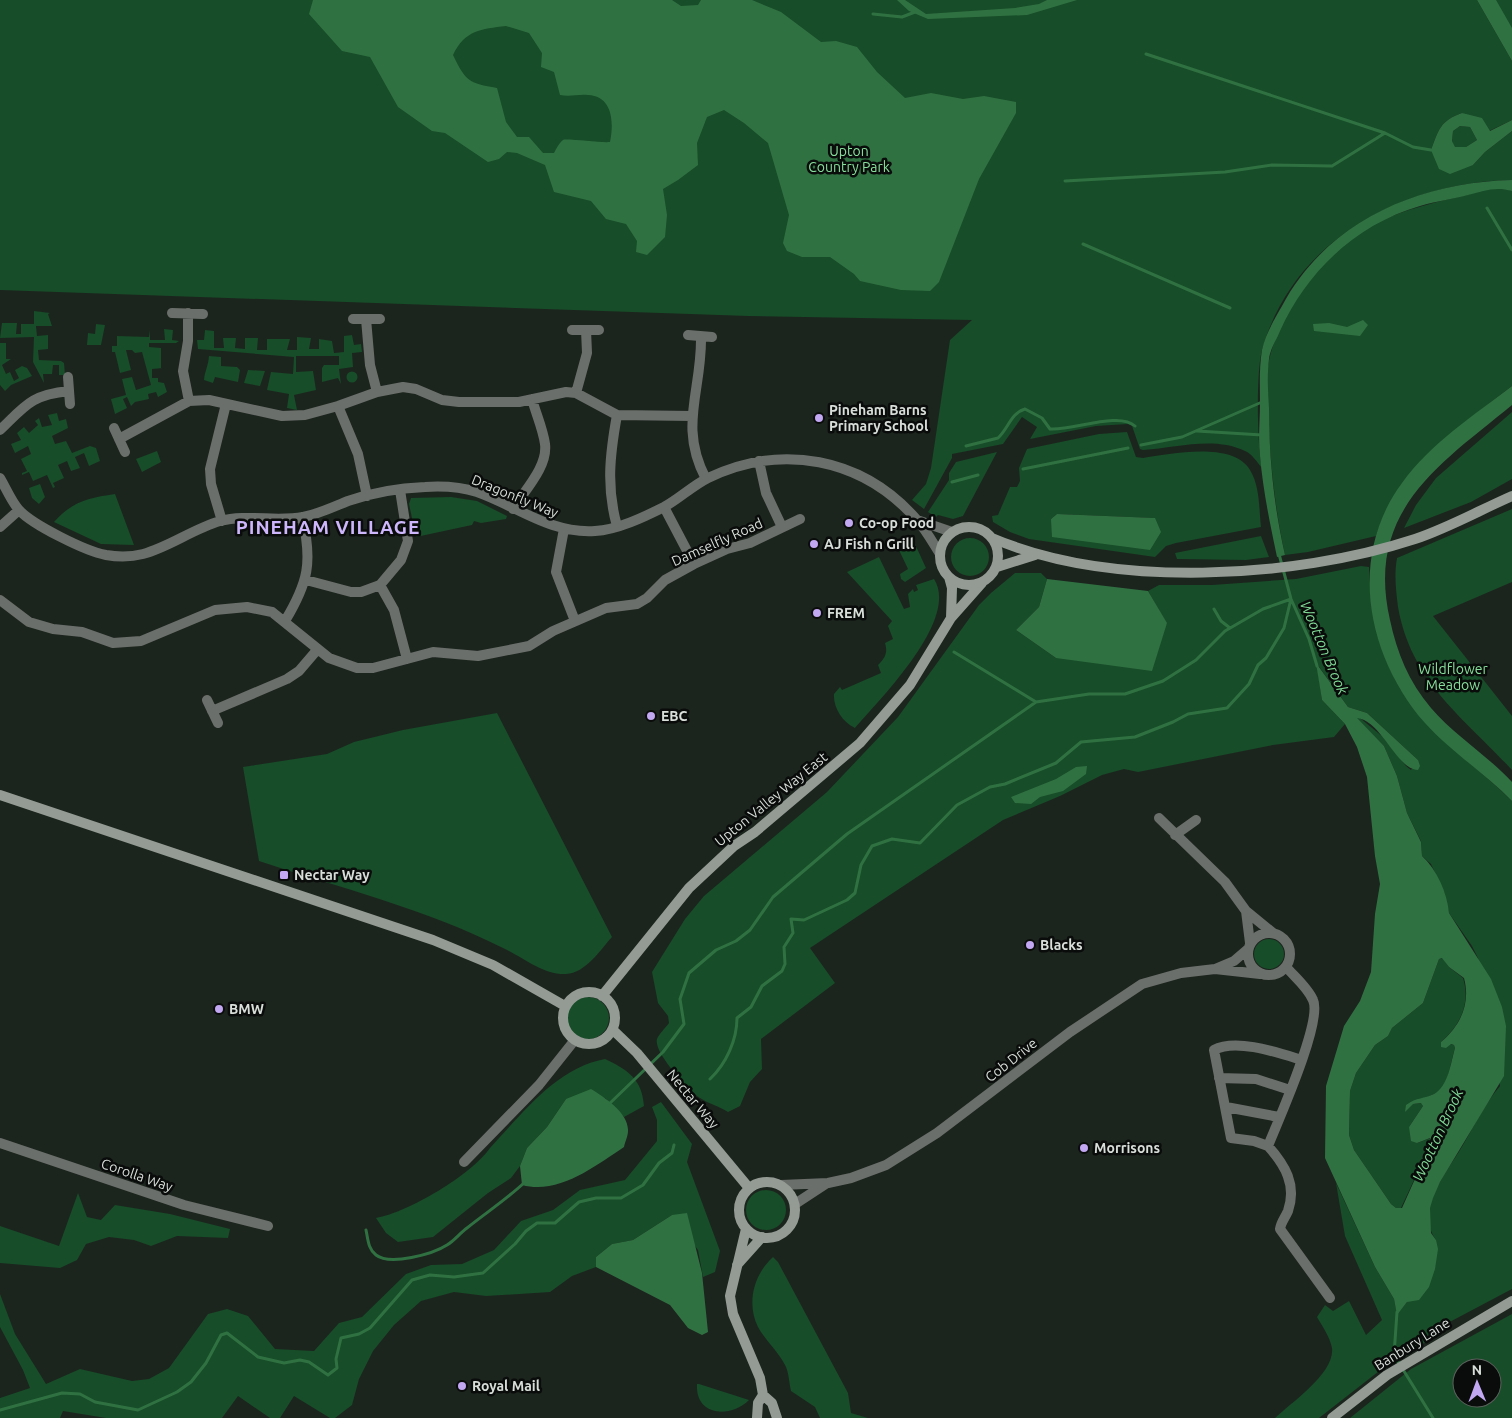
<svg xmlns="http://www.w3.org/2000/svg" width="1512" height="1418" font-family="Ubuntu,sans-serif">
<rect width="100%" height="100%" fill="#1c241e"/>
<path fill="#174d28" fill-rule="evenodd" d="M0 0H1477L1512 61V120L1489 131 1462 113C1440 121 1439 129 1431 150L1473 165 1485 152 1512 131V180C1404 182 1293 239 1262 350 1256 373 1257 444 1262 468 1257 462 1252 454 1245 451 1213 436 1177 448 1143 450L1140 449 1132 426 1128 424 1096 426 1030 439 1037 427 1022 417 1003 444 952 454V458L924 509 912 500 926 484 931 468 950 340 972 320 748 316 0 290Z
M1486 0H1512V49Z
M1460 126 1470 127 1477 140 1466 147H1454L1452 141 1453 131Z
M1503 188 1512 191V386C1458 428 1397 468 1376 536L1308 552 1285 555C1274 504 1269 453 1268 401 1268 387 1266 369 1270 356 1284 305 1329 247 1376 223 1405 209 1436 202 1467 195 1472 194 1476 190 1481 189 1488 188 1495 190 1503 188Z
M34 311 50 313 48 314 52 326H36L37 336 48 335V349L38 350 39 360 61 361 64 363 65 375H59V365H53L52 374H43L44 383 33 362 34 337 0 338 2 323H17L16 334H21V324H34Z
M96 324 105 325 101 345H87L88 333 95 334Z
M164 329 173 330 172 340 179 341 176 343H149V347L161 348V368H163L152 369V378H158V382L164 383 167 392 158 397 156 392 148 394 149 399 135 402 131 406 127 397 123 399 127 408 115 414 111 399 126 395 122 379 132 377 136 390 151 385 142 352 135 353 132 350H126L131 370 120 373 115 352H112V346H117V336L149 337 150 330V340H165Z
M205 330 214 331V348H224L223 338H236L235 348 245 349V338H258L257 350H267V339H290L287 350H297V337L311 338 309 349H319V339L332 341 334 353 344 352V336L352 335 354 345 361 344 362 352 352 353 353 367 339 369 341 384 338 378 322 382V368L324 365H339V356H296V372L313 371 316 390 294 395 297 410 287 408 289 394 267 390 271 372 293 374 294 357 198 349 197 340H204Z
M0 343H6V359H11L2 365 6 374 10 372 14 381 19 378 15 370 22 366 27 368 32 376 11 385 5 391 0 385Z
M209 356 221 357V366L237 367 240 370 238 382 215 377 213 383 204 380C205 370 208 367 209 356Z
M248 370 265 371 260 386 244 383Z
M346.5 377a5.5 5.5 0 1 1 11 0a5.5 5.5 0 1 1-11 0Z
M1512 412V479L1471 502 1404 528 1416 505 1436 478Z
M57 413 59 421 66 419 68 428 52 436 55 444 66 441 72 453 90 446 96 448 100 461 89 466 84 453 75 457 80 468 71 471 67 461 58 465 64 478 53 483 55 487 53 488 47 475 33 481 29 472 22 475V473L27 471 21 459 31 454 28 446 15 453 11 444 21 440 17 433 24 427 29 433 38 425 35 421 39 418 42 427 52 425 48 415Z
M1127 432 1136 457 1143 458C1170 454 1233 441 1250 470 1260 486 1259 509 1261 527L1176 543 1166 546 1155 557 1029 539 1010 532 993 522 992 516 998 515 1010 487H1017L1020 481 1019 468 1027 449 1099 434ZM1057 514 1154 518 1051 519Z
M157 451 161 462 142 472 136 459Z
M997 452 963 516 953 519 938 515 936 517 928 512 949 480V473L956 462Z
M40 484 45 497 39 504 32 498 29 488Z
M115 494 134 545 101 544 54 522C73 501 88 498 115 494Z
M451 497 477 501 507 516 506 519 481 523 474 521 472 525 416 537 409 504 411 498Z
M1512 509V582L1433 616 1512 716V770C1464 718 1411 682 1398 607 1396 590 1394 575 1397 558Z
M1261 536 1269 557 1246 560 1177 559 1175 553Z
M951 557a19 19 0 1 1 38 0a19 19 0 1 1-38 0Z
M910 541 915 544 926 568 905 582 901 579 900 574 908 569 898 548Z
M879 557 904 609 910 607 908 594 913 589 914 592 918 590 916 585 934 579C960 619 880 699 855 728 842 722 833 707 834 694L840 687 842 690 881 673 878 665C885 658 888 653 885 643L893 639 888 626 892 621 847 572Z
M1361 566 1369 567C1371 634 1388 688 1438 735 1462 758 1489 778 1512 801V1289L1444 1325 1431 1339 1383 1368 1319 1418H1275C1292 1402 1335 1373 1332 1348 1330 1337 1322 1326 1317 1317L1325 1305 1333 1311 1349 1301 1366 1335 1382 1320 1345 1236 1336 1183 1375 1267 1394 1299 1397 1314 1407 1302 1436 1240C1414 1209 1448 1171 1463 1145 1475 1124 1485 1104 1500 1086L1478 958 1472 946 1449 913 1444 892 1431 864 1422 856 1421 841 1407 813 1397 776 1384 746 1356 718H1360L1383 737 1406 766 1411 770 1418 760 1367 713 1348 707 1317 664 1322 700 1345 724 1334 737 1273 745 1138 772 1124 769 1102 775 1060 796 1003 820 810 948 835 983 761 1039 762 1069 750 1082 740 1106 728 1112C719 1106 709 1104 700 1098 689 1091 653 1052 657 1039 659 1034 666 1027 669 1023L668 1016 658 1003 652 972 685 919 704 896 827 792 898 717 979 605 991 593 1015 573H1041L1047 579 1039 607 1016 630 1056 658 1167 624 1148 591 1159 585H1212L1296 579Z
M497 713 612 937C600 950 586 973 566 974 543 975 523 957 503 948 426 909 340 888 259 861L243 767 327 754 354 742 403 730Z
M1254 954a15 15 0 1 1 30 0a15 15 0 1 1-30 0Z
M1443 958 1449 967 1463 978C1471 1004 1460 1025 1441 1042L1454 1045 1455 1048C1451 1060 1449 1080 1441 1090 1437 1094 1420 1099 1413 1104L1422 1103 1423 1106 1409 1127 1417 1143 1431 1138 1432 1141 1401 1208H1396L1391 1204 1354 1150 1349 1135 1350 1091 1356 1073 1375 1045 1388 1036 1392 1028 1423 1003 1439 959Z
M567 1018a21 21 0 1 1 42 0a21 21 0 1 1-42 0Z
M605 1059C628 1070 642 1079 644 1106L624 1117 605 1098 566 1099 547 1127 527 1148 520 1166 511 1178 488 1193 433 1237 398 1242 386 1233 376 1218C409 1212 471 1175 490 1148 523 1113 556 1068 605 1059Z
M661 1102 692 1144 687 1162 720 1251 715 1272 703 1277 698 1250 672 1215 633 1240 612 1244 596 1257V1267L572 1276 550 1292 486 1296 454 1292 421 1301 394 1325 373 1351 359 1379 352 1405 335 1418H330L294 1396 280 1418H270L238 1396 222 1418H106L63 1411 60 1418H0V1398L30 1388 23 1370 0 1327V1294L15 1334 46 1384 80 1369 132 1381 149 1379 169 1368 208 1314 227 1309 248 1316 275 1349 314 1351 339 1323 362 1317 406 1274 431 1265 462 1264 494 1250 521 1221 553 1210 580 1190 625 1180 657 1141V1120L652 1107Z
M746 1210a20 20 0 1 1 40 0a20 20 0 1 1-40 0Z
M78 1193 87 1217 101 1220 115 1205 170 1214 230 1229 228 1238 177 1236 151 1246 134 1240 109 1237 86 1244 77 1260 60 1268 0 1263V1226L59 1246Z
M773 1257 778 1262 848 1393 851 1413 868 1418H820L815 1407 791 1391C789 1383 789 1372 785 1365 778 1351 765 1340 758 1327 746 1303 754 1274 773 1257Z
M1512 1314V1418H1350L1411 1369ZM1462 1368H1492V1398H1462Z
M697 1384H699L749 1400C731 1418 695 1417 697 1384Z"/>
<path fill="#307142" fill-rule="evenodd" d="M313 0H672L681 6 698 5 701 0H752L781 12 821 42 836 41 857 47 877 72 905 98 931 93 963 99 984 96 1016 102V113L979 179 939 282 930 291 901 290 860 281 854 274 830 257H802L787 251 783 243 789 215 768 143 744 123 724 110 707 117 697 143 698 165 678 180 663 189 667 215 665 237 647 255 636 252 637 241 626 224 606 219 591 201 554 192 545 165 517 153 507 152 499 159 488 162 445 133 432 131 398 107 370 57 342 51 309 14ZM506 26 529 33 542 53 541 67 554 72 560 95C570 97 578 94 588 95 613 96 614 123 610 142 601 143 565 138 563 140 559 143 556 149 554 153H543L529 137H517L506 122 497 88C469 83 466 82 453 55 465 30 481 29 506 26Z
M897 0H905L926 14 1015 8 1039 4 1047 0H1077L1027 15 928 19 909 11Z
M1477 0H1496L1512 28V61Z
M1462 113 1482 118 1490 131 1512 120V131L1485 152 1473 165 1450 174 1439 169 1431 150C1439 129 1440 121 1462 113ZM1460 126 1470 127 1477 140 1466 147H1455L1452 141 1453 131Z
M1512 180V191C1496 186 1483 191 1468 195 1453 199 1436 201 1420 206 1357 224 1307 271 1280 331 1277 339 1270 349 1269 359 1267 375 1268 392 1269 408 1269 458 1274 507 1285 555L1277 557C1270 524 1263 490 1260 456 1258 438 1260 421 1260 403 1260 386 1259 368 1262 350 1265 335 1274 320 1282 306 1327 221 1419 182 1512 180Z
M1363 320 1368 325 1360 336 1314 331 1313 324 1329 323 1347 327Z
M1512 386V405C1439 465 1365 511 1390 620 1397 653 1409 682 1431 708 1455 736 1487 755 1512 782V801C1485 773 1451 752 1425 723 1367 657 1347 557 1402 483 1430 444 1474 415 1512 386Z
M1057 514 1155 518 1161 532 1150 550 1052 537 1051 519Z
M1047 579 1148 591 1167 623 1152 671 1056 658 1016 630 1039 607Z
M1316 663 1348 707 1367 713 1418 760 1420 766 1418 770C1396 769 1382 721 1357 718L1384 746 1397 776 1407 813 1421 842 1422 856C1437 870 1447 892 1449 913L1491 979 1502 1007 1506 1026 1504 1076 1440 1182 1433 1198 1430 1208 1431 1233 1436 1240 1438 1249 1435 1269 1429 1287 1419 1300 1407 1302 1397 1315 1394 1299 1375 1267 1325 1158 1326 1086 1344 1026 1360 1001 1371 972 1375 914 1380 884 1375 856 1367 777 1357 747 1345 724 1322 700ZM1442 958 1449 967 1464 978C1471 1004 1460 1026 1441 1042V1047L1446 1048 1451 1044 1454 1045 1455 1048C1451 1062 1448 1087 1434 1094 1424 1099 1417 1097 1406 1105L1405 1112 1413 1104 1421 1103 1423 1106 1409 1127 1411 1141 1417 1143 1430 1138 1432 1141 1402 1208H1396L1391 1204 1354 1150 1349 1135 1350 1091 1356 1073 1375 1045 1388 1036 1392 1028 1423 1003 1439 959Z
M1087 766 1086 774 1063 791 1040 797 1031 804 1015 803 1011 797 1056 779 1076 767Z
M591 1089C604 1097 629 1113 628 1131 628 1136 625 1142 624 1147 595 1166 559 1195 522 1185L520 1166 527 1148 547 1127 566 1099Z
M687 1213 702 1273 708 1332 702 1335 688 1328 670 1305 596 1267V1257L612 1244 633 1240 672 1215Z"/>
<g fill="none" stroke-linecap="round" stroke-linejoin="round">
<path stroke="#307142" stroke-width="3" d="M873 14 902 17 915 12
M1146 54 1385 133 1413 147 1431 150
M1065 181 1225 172 1272 165 1332 166 1385 133
M1487 208 1512 250
M1083 244 1230 308
M1197 431 1262 435
M1141 445 1182 437 1262 402
M966 446 998 438C1008 429 1011 413 1025 409L1042 418 1050 429C1072 431 1119 411 1135 426
M1023 469 1128 448
M952 482 978 475
M1279 554 1291 599 1309 639 1317 666
M1214 609 1221 621 1230 628
M954 652 1036 702 1089 694H1125L1163 681 1196 660 1225 631 1263 609 1291 599
M710 1079C726 1064 737 1040 737 1018L751 1007 762 986 782 971 785 964 784 947 793 933 791 919 804 920 847 900 855 893 861 865 872 846 892 839 920 843 957 805 990 787 1005 784 1056 763 1081 742 1135 737 1173 722 1188 714 1227 708 1249 684 1258 665 1266 658 1284 628 1291 599
M608 1105 663 1052 684 1024 680 999 689 973 716 950 736 941 750 930 773 897 847 834 1036 702
M366 1230C368 1239 368 1249 376 1255 390 1266 433 1254 447 1245 454 1241 460 1233 467 1228 487 1212 507 1199 525 1182
M1397 1312 1394 1355 1433 1418
M0 1410 62 1393 80 1394 95 1402 138 1410 177 1392 191 1382 206 1363 221 1335 227 1333 258 1357 284 1363 300 1360 309 1362 328 1375 337 1368 336 1359 341 1338 359 1334 370 1328 412 1280 430 1275 454 1277 483 1273 515 1244 526 1231 537 1223H555L579 1202 596 1198H621L643 1185 659 1163 672 1153 674 1145"/>
<path stroke="#6b6f6b" stroke-width="10" d="M172 313 203 314
M188 313V341L183 371 189 401
M353 319H380
M366 319 370 365 377 392
M572 330H599
M688 335 712 337
M701 337C702 391 678 426 706 479
M68 377 70 404
M576 393 587 353 586 330
M338 406 358 454 367 496
M617 415C610 454 606 487 617 526
M114 428 125 452
M0 430C26 405 31 395 69 391
M119 439 189 401 209 400 282 416 305 415 338 406 377 392 403 387 416 389 442 400 459 402H519L566 392 576 393 617 415 692 416
M759 461 766 493 782 527
M0 478C6 488 11 501 19 510 33 525 85 551 106 555 118 557 131 557 143 554 169 547 193 529 220 521 247 514 276 522 303 517 319 514 333 507 348 501 371 493 400 488 425 487 441 486 461 487 477 492 517 506 550 534 595 531 617 530 644 517 664 507 679 499 692 486 708 478 781 443 862 457 917 520 926 530 933 543 940 554
M664 507 694 564
M513 509C524 491 548 467 545 444 543 429 536 414 532 399
M917 520 952 532
M222 521 211 484 210 469 226 404
M0 527 19 510
M564 529 556 572 575 621
M306 580 351 592H361L380 585 401 560 408 541 400 490
M380 585 394 610 407 659
M0 600 29 622 53 629 82 632 113 643 141 641 215 610 247 607 272 612 329 658 357 668H373L433 652 478 656 529 646 553 631 606 608 637 604 647 598 665 580 694 564 727 549 750 543 800 519
M285 621C308 583 313 562 302 517
M207 700 218 723
M212 711 287 679 299 671 317 650
M1159 818 1225 882 1246 911 1273 933
M1175 835 1196 820
M1246 911 1250 943
M1248 954a21 21 0 1 1 42 0a21 21 0 1 1-42 0Z
M1286 967C1295 977 1308 988 1313 1000 1323 1021 1278 1121 1268 1146 1285 1165 1297 1185 1288 1211 1285 1218 1281 1222 1280 1229L1330 1298
M1215 969 1234 961 1248 949
M1219 1078 1256 1079 1290 1090
M1226 1107 1279 1117
M0 1143 184 1205 268 1226
M1268 1146 1254 1141 1231 1138 1214 1050C1236 1038 1279 1053 1302 1060
M464 1162 539 1085 574 1041
M781 1185 828 1183 851 1178 886 1165 937 1133 1070 1032 1142 984 1181 973 1215 969 1260 974
M795 1204 827 1183"/>
<path stroke="#949b95" stroke-width="10" d="M940 556a29 29 0 1 1 58 0a29 29 0 1 1-58 0Z
M992 538C1112 589 1293 579 1415 539 1448 528 1480 510 1512 496
M997 567 1035 555
M949 577 952 588 951 618
M0 795 433 940 493 965 565 1006
M563 1018a26 26 0 1 1 52 0a26 26 0 1 1-52 0Z
M602 996 689 888 734 846 755 832 860 743 910 685 951 618 982 583
M613 1030 637 1053 749 1188
M739 1210a28 28 0 1 1 56 0a28 28 0 1 1-56 0Z
M746 1229 730 1296 733 1314 760 1378 763 1395 772 1403 777 1418
M737 1265 762 1237
M757 1418 758 1403 763 1395
M1332 1418 1387 1375 1512 1301"/>
</g>
<g fill="#c2a7f2" stroke="#090c0a" stroke-width="2">
<circle cx="819" cy="418" r="5"/>
<circle cx="849" cy="523" r="5"/>
<circle cx="814" cy="544" r="5"/>
<circle cx="817" cy="613" r="5"/>
<circle cx="651" cy="716" r="5"/>
<rect x="279" y="870" width="10" height="10" rx="2.5"/>
<circle cx="1030" cy="945" r="5"/>
<circle cx="219" cy="1009" r="5"/>
<circle cx="1084" cy="1148" r="5"/>
<circle cx="462" cy="1386" r="5"/>
</g>
<g text-anchor="middle" stroke-width="5" stroke-linejoin="round" paint-order="stroke">
<g font-size="14" fill="#87e19c" stroke="#090c0a">
<text x="849" y="156">Upton<tspan x="849" dy="16">Country Park</tspan></text>
<text x="1453" y="674">Wildflower<tspan x="1453" dy="16">Meadow</tspan></text>
</g>
<g font-size="14" font-weight="bold" fill="#d9deda" stroke="#090c0a" text-anchor="start">
<text x="829" y="415">Pineham Barns<tspan x="829" dy="16">Primary School</tspan></text>
<text x="859" y="528">Co-op Food</text>
<text x="824" y="549">AJ Fish n Grill</text>
<text x="827" y="618">FREM</text>
<text x="661" y="721">EBC</text>
<text x="294" y="880">Nectar Way</text>
<text x="1040" y="950">Blacks</text>
<text x="229" y="1014">BMW</text>
<text x="1094" y="1153">Morrisons</text>
<text x="472" y="1391">Royal Mail</text>
</g>
<g font-size="14" fill="#d9deda" stroke="#090c0a">
<text transform="translate(515 496) rotate(22)" y="5">Dragonfly Way</text>
<text transform="translate(717 542) rotate(-24)" y="5">Damselfly Road</text>
<text transform="translate(771 799) rotate(-39)" y="5">Upton Valley Way East</text>
<text transform="translate(1011 1060) rotate(-38)" y="5">Cob Drive</text>
<text transform="translate(693 1099) rotate(50)" y="5">Nectar Way</text>
<text transform="translate(137 1175) rotate(19)" y="5">Corolla Way</text>
<text transform="translate(1412 1344) rotate(-32)" y="5">Banbury Lane</text>
</g>
<g font-size="15" font-style="italic" fill="#7ed894" stroke="#090c0a">
<text transform="translate(1324 648) rotate(67)" y="5">Wootton Brook</text>
<text transform="translate(1438 1135) rotate(-65)" y="5">Wootton Brook</text>
</g>
<g font-size="19" font-weight="bold" letter-spacing="1" fill="#ceb6fc" stroke="#090c0a">
<text x="328" y="534">PINEHAM VILLAGE</text>
</g>
</g>
<g transform="translate(1477 1383) rotate(359)"><circle r="24" fill="#090c0a" stroke="#5c605d"/>
<path d="M0-4L9 19L0 12L-9 19Z" fill="#c2a7f2"/>
<text y="-8" font-size="14" font-weight="bold" text-anchor="middle" fill="#d9deda">N</text>
</g>
</svg>
